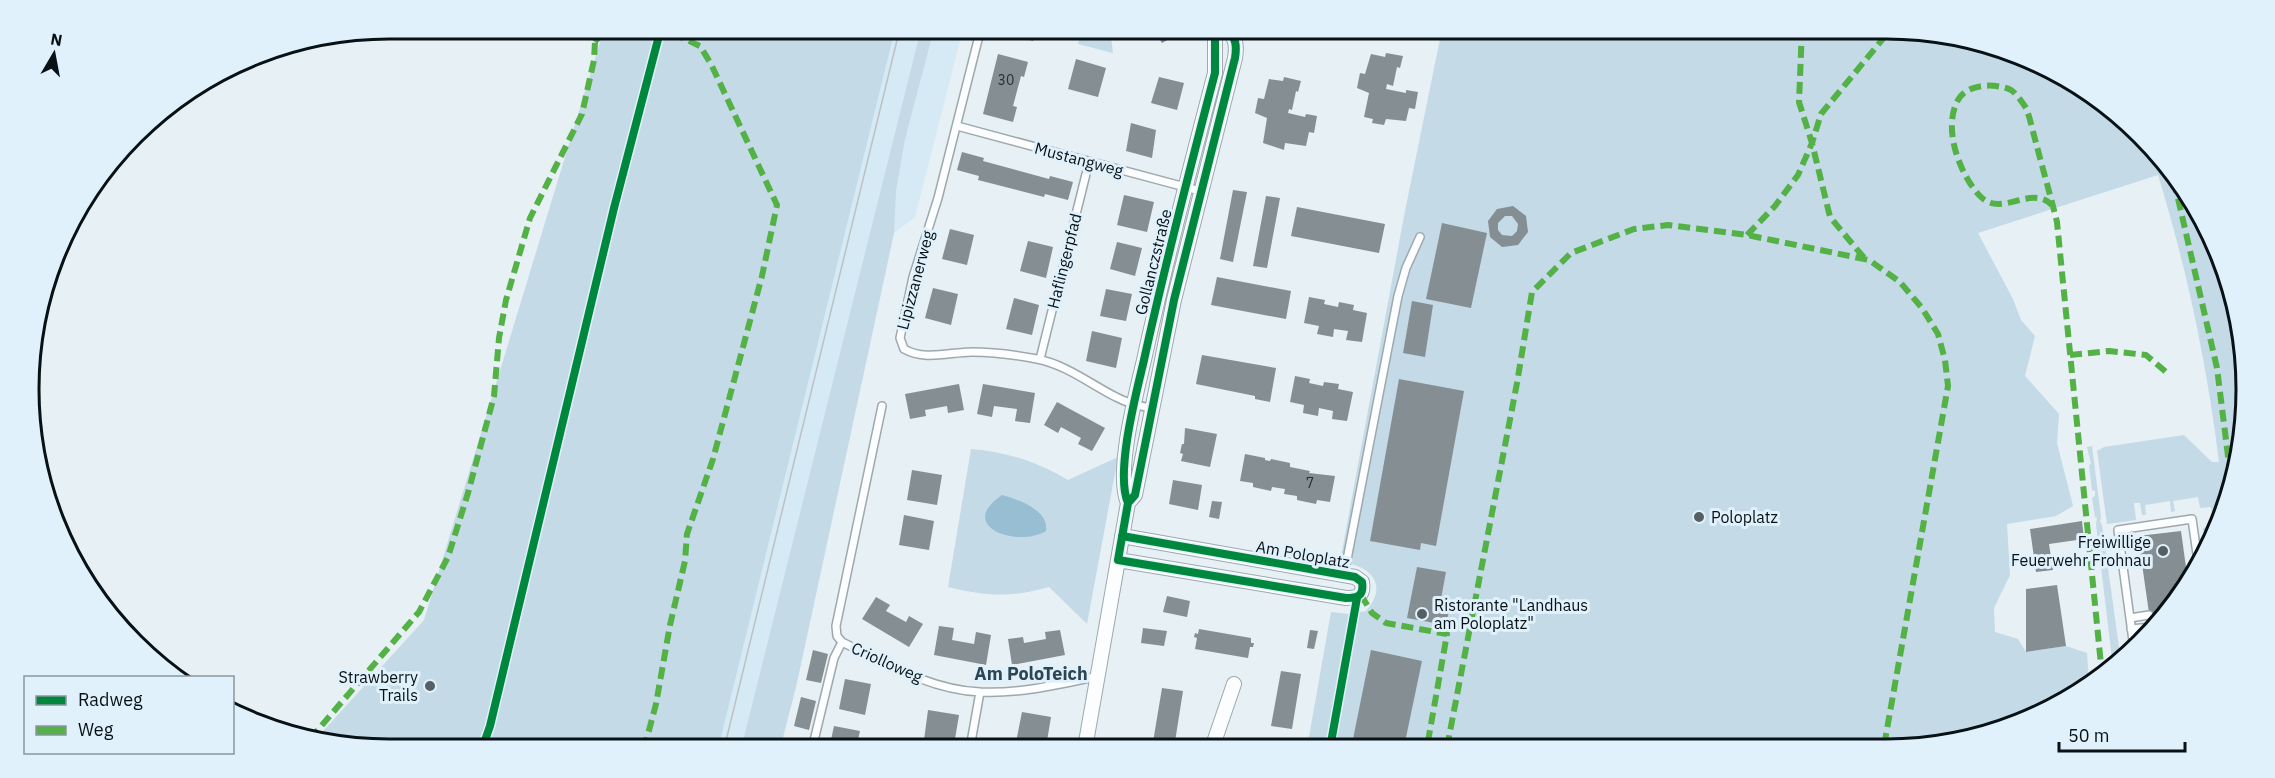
<svg xmlns="http://www.w3.org/2000/svg" width="2275" height="778" font-family="'IBM Plex Sans',sans-serif">
<rect width="100%" height="100%" fill="#e6f0f5"/>
<path fill="#d5eaf4" d="M855 29H963L915 217 894 233 796 687 780 749H667Z"/>
<path fill="#c4dae6" d="M1886 28 1979 41 2105 103 2198 208 2243 342 2234 482 2214 530 2203 531V528L2214 526 2211 507 2200 508 2198 497 2173 501 2175 511 2171 512 2170 501 2145 505 2146 515H2142L2140 503H2134L2136 520 2107 524 2097 451 2104 447 2184 435 2212 462H2219C2207 365 2187 269 2158 175L1978 233 2013 299 2021 320 2035 336 2025 376 2059 414 2057 443 2073 506 2056 516 2007 524 2010 575 1994 608 1995 632 2018 639 2026 652 2066 646 2087 653 2089 683 2045 712 1933 746 1307 748 1331 612 1349 614 1366 611C1389 585 1371 565 1340 562L1404 216 1442 29Z
M604 29H895L718 749H389L315 740 424 620Z
M921 29H934L905 139 896 191 894 233 796 687 780 749H741Z
M1082 29H1110L1113 53 1078 44Z
M2092 446 2101 517 2100 521 2102 525 2119 647 2125 659 2113 667 2096 525 2097 518 2095 517 2092 498 2095 496V491L2092 490 2089 465 2091 464 2087 447Z
M971 449C1008 452 1037 462 1068 480L1118 457 1087 624 1049 587C1011 598 986 596 948 587Z"/>
<path fill="#97bed3" d="M1002 495C1019 500 1049 510 1046 531 1018 548 955 527 1002 495Z"/>
<path fill="#858e93" fill-rule="evenodd" d="M1005 28H1036L1033 41 1004 33Z
M1153 28H1184L1185 30 1162 43Z
M1386 53 1403 56 1400 68 1397 67 1393 86 1387 84 1386 89 1406 93V90L1418 92 1415 109 1409 108 1406 121 1386 119 1384 125 1372 123 1373 119 1364 117 1369 93 1357 88 1360 73 1365 74 1371 54 1385 57Z
M998 54 1028 62 1024 77 1021 76 1013 106 1017 107 1013 122 983 114Z
M1076 59 1106 68 1098 97 1068 89Z
M1159 77 1184 83 1177 110 1151 103Z
M1284 77 1301 81 1298 92 1296 91 1292 110 1289 109 1288 113 1305 117 1306 114 1317 116 1314 133 1309 132 1306 146 1285 143 1284 150 1263 143 1267 118 1255 113 1258 98 1264 99 1269 79 1283 81Z
M1131 123 1156 130 1152 158 1126 151Z
M962 152 984 158 983 161 1049 179 1050 176 1073 182 1068 200 1045 194 1044 197 978 180 979 176 957 170Z
M1233 190 1247 192 1233 262 1220 259Z
M1124 195 1154 202 1147 232 1117 225Z
M1266 196 1280 198 1267 268 1253 266Z
M1513 206 1526 216 1528 232 1518 245 1502 247 1490 237 1488 221 1497 209ZM1505 216H1512L1518 224 1517 231 1512 236 1502 235 1498 230V223Z
M1297 207 1385 224 1379 253 1291 236Z
M1442 223 1487 233 1471 308 1426 299Z
M950 229 974 235 967 265 942 259Z
M1028 241 1053 247 1046 278 1020 271Z
M1117 242 1142 248 1135 276 1110 269Z
M1217 277 1291 291 1286 319 1211 305Z
M933 288 958 294 951 325 925 318Z
M1106 289 1132 294 1126 321 1100 316Z
M1309 297 1325 300 1324 304 1338 307 1339 302 1354 305 1353 310 1367 313 1362 342 1346 340 1348 331 1334 329 1333 337 1317 334 1319 326 1304 323Z
M1014 298 1039 305 1032 335 1006 329Z
M1412 301 1433 305 1425 357 1403 353Z
M1092 331 1122 338 1116 368 1086 361Z
M1202 355 1276 368 1270 402 1255 399V396L1196 384Z
M1295 376 1310 379 1309 383 1323 386 1324 382 1339 384 1338 389 1353 392 1347 421 1332 419 1333 411 1319 408 1318 416 1303 413 1304 405 1290 402Z
M1399 379 1464 391 1436 546 1421 543 1420 550 1370 541Z
M959 384 964 410 948 413 947 406 925 410 926 416 910 419 905 394Z
M983 384 1035 393 1030 423 1015 421 1017 409 994 406 992 417 977 414Z
M1057 402 1105 428 1092 451 1078 444 1081 438 1061 427 1058 433 1044 425Z
M1185 428 1217 434 1210 467 1181 461 1183 454 1180 453 1182 444H1184Z
M1245 454 1265 458V460L1270 461 1271 459 1290 463V467L1310 471 1309 473 1335 476 1330 502 1317 500 1316 504 1297 500V496L1284 494 1285 489 1272 487 1271 491 1253 487V483L1240 481Z
M912 470 942 475 937 505 907 500Z
M1173 480 1202 485 1198 510 1169 504Z
M1212 501 1222 502 1219 519 1209 517Z
M904 515 934 521 929 550 899 545Z
M2082 521 2084 539 2049 544 2053 570 2036 572 2030 529Z
M2181 531 2188 582 2151 627 2138 536Z
M1417 567 1446 572 1440 604 1450 606 1446 625 1407 618Z
M2057 585 2066 646 2026 652V589Z
M1167 596 1190 601 1187 617 1163 612Z
M876 597 890 605 886 611 906 622 909 616 923 624 909 647 862 619Z
M939 626 954 628 952 640 974 644 976 632 991 635 986 665 934 655Z
M1143 628 1167 631 1164 646 1141 643Z
M1199 629 1251 638V643H1254L1253 647H1250L1248 658 1195 649 1197 638 1194 637 1195 633 1198 634Z
M1060 630 1065 655 1012 665 1008 639 1023 637 1024 643 1046 639 1045 632Z
M1310 630 1318 631 1314 649 1307 648Z
M813 650 828 654 821 683 806 680Z
M1371 650 1422 661 1404 747 1368 748 1352 744Z
M1281 671 1301 674 1292 729 1271 726Z
M845 679 871 684 865 715 839 709Z
M1162 688 1183 691 1174 748H1152Z
M801 697 816 701 809 730 794 726Z
M928 710 959 715 954 745 924 740Z
M1022 712 1051 717 1046 747 1016 742Z
M834 726 860 731 856 749H829Z"/>
<g fill="none" stroke-linecap="round" stroke-linejoin="round">
<defs>
<path id="lane" d="M981 28 938 198 913 277 900 338 904 349C925 361 950 352 972 352 994 352 1016 355 1037 359 1067 365 1090 384 1116 397 1127 403 1139 406 1151 408
M957 126 1200 191
M1040 359 1089 162
M882 406 836 626 837 636 842 642C885 663 931 690 980 692 1020 694 1061 684 1099 676
M1344 575 1398 296 1406 268 1420 237
M2130 618 2149 615
M2131 629 2151 627
M2134 648 2118 530 2192 519 2199 568
M970 748 980 692
M812 749 834 658 842 642"/>
<path id="street" d="M1128 503C1115 473 1136 394 1144 360 1165 264 1190 168 1215 73V37L1217 28
M1118 560 1346 598C1359 598 1364 595 1362 582L1355 577 1122 536
M1085 748 1128 503 1135 495 1174 300 1235 58C1237 46 1236 38 1227 28
M1212 748 1234 684"/>
</defs>
<use href="#lane" stroke="#9ea8ad" stroke-width="10"/>
<use href="#street" stroke="#9ea8ad" stroke-width="16"/>
<use href="#lane" stroke="#fbfdfe" stroke-width="7"/>
<use href="#street" stroke="#fbfdfe" stroke-width="14"/>
<path stroke="#bec1c3" stroke-width="1.5" d="M724 749 900 28"/>
<path stroke="#54b145" stroke-width="6" stroke-dasharray="12 6" stroke-linecap="butt" d="M1802 28 1799 102 1812 143 1830 217 1865 259
M595 42 603 32 610 28
M2174 181 2217 368 2232 488
M2053 206C2032 183 2002 218 1981 197 1960 176 1942 128 1958 100 1967 83 1996 83 2011 90 2016 93 2023 103 2026 108 2030 117 2032 129 2035 139 2042 166 2050 194 2057 222L2102 675
M1747 235 1775 206 1798 175 1812 143 1821 114 1891 29
M2070 355 2109 351 2146 355 2166 372
M1361 595 1372 613 1386 623 1447 634 1427 747
M310 739 419 612 448 557 468 493 494 396 499 338 506 300 530 218 582 114 594 60 595 42 593 28
M1447 747 1517 383 1532 292 1571 253 1634 229 1668 225 1747 235 1869 260 1900 282 1922 308 1938 334 1945 360 1948 386 1884 746
M644 749 656 704 670 625 685 561 687 534 713 459 762 276 777 205 711 64 700 46 661 28 659 33"/>
<defs>
<path id="cycleway" d="M1128 503C1115 473 1136 394 1144 360 1165 264 1190 168 1215 73V37L1217 28
M1122 536 1355 577 1362 582C1364 595 1359 598 1346 598L1118 560 1128 503 1135 495 1174 300 1235 58C1237 46 1236 38 1227 28
M1330 748 1357 598
M482 749 490 726 614 208 661 28"/>
</defs>
<use href="#cycleway" stroke="#e0f1fb" stroke-width="11"/>
<use href="#cycleway" stroke="#00873e" stroke-width="8"/>
</g>
<g fill="#555f64" stroke="#e0f1fb" stroke-width="2">
<circle cx="1699" cy="517" r="6"/>
<circle cx="2163" cy="551" r="6"/>
<circle cx="1422" cy="614" r="6"/>
<circle cx="430" cy="686" r="6"/>
</g>
<g text-anchor="middle" stroke-width="6" stroke-linejoin="round" paint-order="stroke">
<g font-size="14" fill="#263035">
<text x="1006" y="85">30</text>
<text x="1310" y="488">7</text>
</g>
<g font-size="16" fill="#071116" stroke="#e0f1fb">
<text transform="translate(1079 159) rotate(15)" y="6">Mustangweg</text>
<text transform="translate(1064 261) rotate(-76)" y="6">Haflingerpfad</text>
<text transform="translate(1153 262) rotate(-76)" y="6">Gollanczstraße</text>
<text transform="translate(915 280) rotate(-75)" y="6">Lipizzanerweg</text>
<text transform="translate(1303 554) rotate(10)" y="6">Am Poloplatz</text>
<text transform="translate(887 662) rotate(24)" y="6">Criolloweg</text>
</g>
<g font-size="16" fill="#071116" stroke="#e0f1fb" text-anchor="start">
<text x="1711" y="523">Poloplatz</text>
<text x="2151" y="548" text-anchor="end">Freiwillige<tspan x="2151" dy="18">Feuerwehr Frohnau</tspan></text>
<text x="1434" y="611">Ristorante "Landhaus<tspan x="1434" dy="18">am Poloplatz"</tspan></text>
<text x="418" y="683" text-anchor="end">Strawberry<tspan x="418" dy="18">Trails</tspan></text>
</g>
<g font-size="18" font-weight="bold" fill="#2c4552" stroke="#e0f1fb">
<text x="1031" y="680">Am PoloTeich</text>
</g>
</g>
<path d="M0 0H2275V778H0ZM389 39H1886A350 350 0 0 1 2236 389V389A350 350 0 0 1 1886 739H389A350 350 0 0 1 39 389V389A350 350 0 0 1 389 39Z" fill="#e0f1fb" fill-rule="evenodd"/>
<path fill="none" stroke="#071116" stroke-width="3" d="M389 39H1886A350 350 0 0 1 2236 389V389A350 350 0 0 1 1886 739H389A350 350 0 0 1 39 389V389A350 350 0 0 1 389 39Z"/>
<rect x="24" y="676" width="210" height="78" fill="#e0f1fb" stroke="#89979f" stroke-width="1.5"/>
<rect x="36" y="696" width="30" height="9" fill="#00873e" stroke="#89979f" stroke-width="1.5"/>
<text x="78" y="706" font-size="18" fill="#071116">Radweg</text>
<rect x="36" y="726" width="30" height="9" fill="#54b145" stroke="#89979f" stroke-width="1.5"/>
<text x="78" y="736" font-size="18" fill="#071116">Weg</text>
<g transform="translate(54 54) rotate(10)" stroke="#e0f1fb" stroke-width="4.5" paint-order="stroke">
<path d="M0-4.5L10 22L0 15L-10 22Z" fill="#071116"/>
<text y="-9" font-size="16" font-weight="bold" text-anchor="middle" fill="#071116">N</text>
</g>
<path d="M2059 742v9h126v-9" fill="none" stroke="#071116" stroke-width="3"/>
<text x="2068" y="742" font-size="18" fill="#071116" stroke="#e0f1fb" stroke-width="4.5" paint-order="stroke">50 m</text>
</svg>
